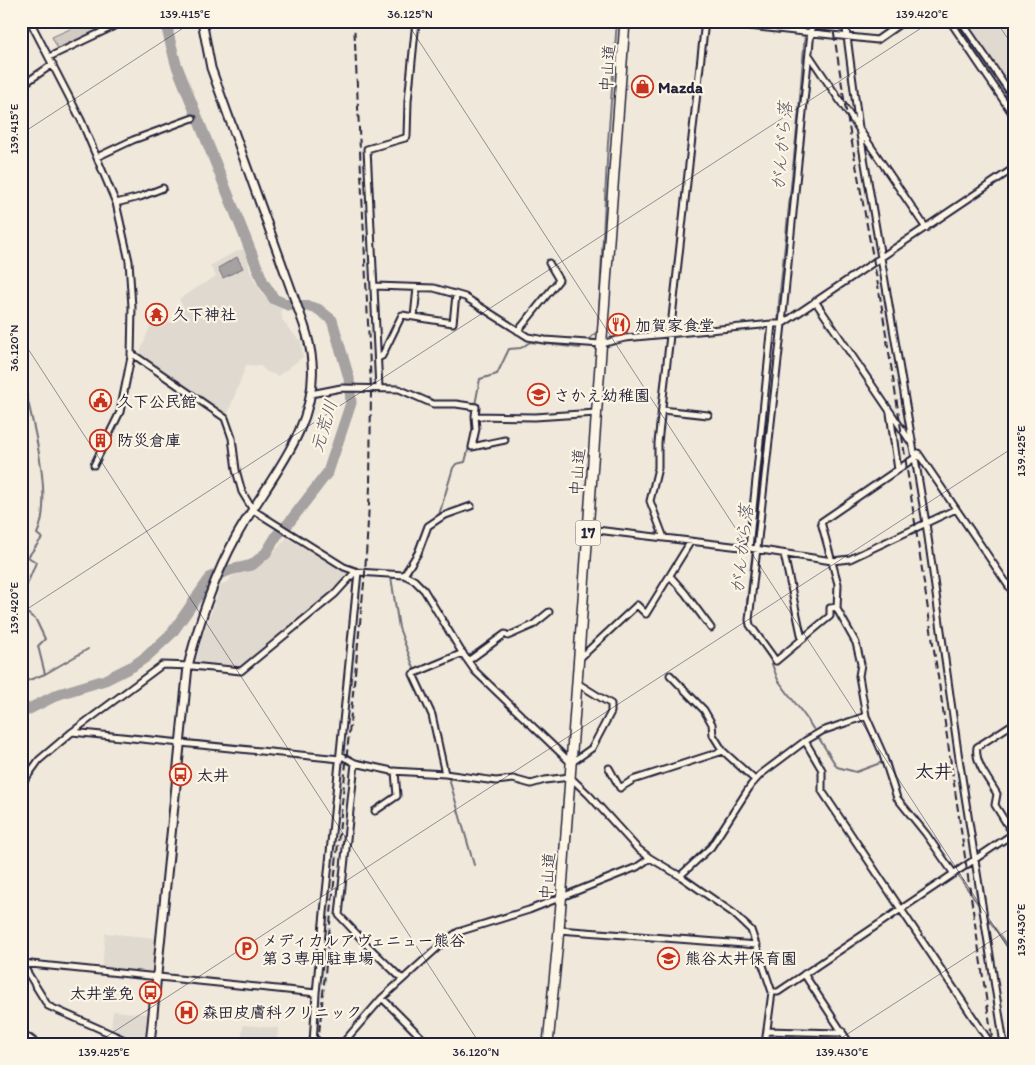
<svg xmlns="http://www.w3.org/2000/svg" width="1035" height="1065" font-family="Itim,'Klee One',sans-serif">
<rect width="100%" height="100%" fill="#efe8db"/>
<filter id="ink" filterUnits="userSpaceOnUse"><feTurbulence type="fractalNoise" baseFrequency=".02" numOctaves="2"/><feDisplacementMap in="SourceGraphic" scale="10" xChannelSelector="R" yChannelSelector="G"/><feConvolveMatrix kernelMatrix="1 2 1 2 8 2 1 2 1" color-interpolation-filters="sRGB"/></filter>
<g filter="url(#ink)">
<path fill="#e0d9cf" d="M963 21H1014V96Z
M245 248 250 272 262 293 281 305 282 319 288 328 301 342 303 357 278 376 267 372 261 366 246 365 227 416 139 355 151 324 162 327 178 317 176 310 183 307 179 299 216 276 210 266 229 255Z
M287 538 350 575 334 592 241 669 195 664 201 640 221 585 229 581 232 576 247 571 265 561Z
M105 933 155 938 151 974 102 969Z
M113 1011 147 1014 144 1044H138L111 1031Z
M243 1025 278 1028 277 1044H241Z"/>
<path fill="#d1cbc3" stroke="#7a767f" d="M93 21H112L114 24 59 51 52 37 79 25 94 24Z"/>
<path fill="#a6a2a2" stroke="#716f79" d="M237 257 243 268 223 278 218 268Z"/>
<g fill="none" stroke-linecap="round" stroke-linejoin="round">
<path stroke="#716f79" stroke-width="2" d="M956 21 1014 105
M587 341 598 331 608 142 617 21
M21 372C30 412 55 497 37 534L42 538 28 557 36 562C31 577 21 593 22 609L36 620 45 639 38 646 45 674 21 683
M475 405 480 379 497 374 509 349 521 348 530 342 580 348 583 344
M748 625 746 623 747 601 778 334 779 302 799 110 806 21
M753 633 770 659 778 680 807 719 837 767 856 772 883 762 889 761 899 797 904 803
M415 671 399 628 391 577 400 578 412 558 425 525 439 515 453 468 456 464 465 462 471 439
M45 674 88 649
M430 705 435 714 439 737
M448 775 474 865
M935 843 981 908
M985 914 1014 956
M21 1033 32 1035 43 1044"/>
<path stroke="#a6a2a2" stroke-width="11" d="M21 713 59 694 105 680 133 666 146 657 172 633 211 577 230 570 252 565 266 553 277 535 288 524 328 472 351 403 349 378 332 320 318 309 307 306 288 305 274 299 263 282 176 64 168 33V21"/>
<defs>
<path id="street" d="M30 21 81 120 116 203 129 261 132 307 131 357 120 412 94 465
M704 21 877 40 904 21
M812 21 782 324 749 620 750 625 776 661 830 616V608L837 607
M845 21 859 128 926 523 958 752 1004 1044
M950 21 1014 116
M961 21 1014 98
M809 55 926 228
M49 57 125 21
M21 86 53 64
M97 157 133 140 193 118
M116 203 140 197 163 188
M375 286 434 288 465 297 528 337 545 340 601 344 625 338 772 324
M417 288 414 317 453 323 456 295
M815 301 910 441
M518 331 559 280 549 263
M131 353 225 418 232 438 236 470 242 492 253 510 344 567 358 572 404 575 414 580 424 590 461 651 475 671 571 763 592 748 611 712V704L577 683
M378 358 382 356 402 315 414 317
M379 388 367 149 405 138 407 136 408 101 416 21
M311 394 341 388 399 389 433 404H456L476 407 475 416 535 417 596 413
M662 410 708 415
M890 413 898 470
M475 416 476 429 472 447 505 440
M918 453 1014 594
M919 455 821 522 838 584 837 609 856 643 861 664 859 676 866 716 882 752 897 798 926 834 954 874
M588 529 749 548 832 561 850 559 956 509
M664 538 650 501 658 468V443L705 21
M749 548 772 324H782L1014 168
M784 554 802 639
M404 575 418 553 428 526 443 516 471 506
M670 576 685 593 711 628
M579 659 637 605 646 614 691 541
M468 661 505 634 508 636 533 625 549 612
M670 675 704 710 712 724 713 735 723 751 755 780
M72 732 340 759
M805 741 822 770V791L991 1044
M340 755 355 763 392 771 445 774 496 781 513 779 531 784 545 780 570 777 589 795 637 848 650 858 680 876 733 913 751 930 772 992 765 1044
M355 763 339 915 367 945 402 979
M609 768 620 788 633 780 723 751
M445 774 432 715 413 674 463 653
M21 785 39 760 72 732 162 665 192 666 241 671 335 594 355 572
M375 811 397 796 395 771
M1013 834 995 805 997 794C990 781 974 763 977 747L1014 723
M680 876 711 847 751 785 761 774 805 741 822 731 866 716
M559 930 757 945
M21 962 48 1006 134 1044
M21 963 316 993
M804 974 850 1044
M772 992H778L1014 833
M382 998 428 1044
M767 1031 839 1033 842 1031
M21 1037 29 1038 37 1044
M313 1044 316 993 358 572
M342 1044 382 998 445 941 458 932 529 910 637 867 650 858"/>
<path id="secondary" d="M150 1044 188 666C199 622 214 577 236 537 266 482 318 430 312 362 311 350 308 337 304 325L211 68 202 21"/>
<path id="highway" d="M548 1044 559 930 625 21"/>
</defs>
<use href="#street" stroke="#22223b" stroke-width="9"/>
<use href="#secondary" stroke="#22223b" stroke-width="11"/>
<use href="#highway" stroke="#22223b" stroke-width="12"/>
<use href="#street" stroke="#fcf5e5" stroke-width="5"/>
<use href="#secondary" stroke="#fcf5e5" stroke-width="7"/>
<use href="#highway" stroke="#fcf5e5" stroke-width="9"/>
<path stroke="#22223b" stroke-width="2" stroke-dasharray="8 4" stroke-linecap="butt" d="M832 21 845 105 880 296 899 416 993 1044
M318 1044 365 573 370 487 371 388 354 21"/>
</g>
</g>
<path fill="none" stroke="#22223b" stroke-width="1" stroke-opacity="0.45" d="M406 21 1014 957M996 21 1014 48M21 134 194 21M21 338 480 1044M21 613 932 21M95 1044 1014 447M832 1044 1014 926"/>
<defs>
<symbol id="shop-ring" viewBox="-11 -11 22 22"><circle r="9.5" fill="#fcf5e5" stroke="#c8321e" stroke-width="1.5"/><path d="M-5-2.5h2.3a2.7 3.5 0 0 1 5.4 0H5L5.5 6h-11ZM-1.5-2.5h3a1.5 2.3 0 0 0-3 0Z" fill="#c8321e"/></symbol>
<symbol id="temple-ring" viewBox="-11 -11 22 22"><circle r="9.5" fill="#fcf5e5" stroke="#c8321e" stroke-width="1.5"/><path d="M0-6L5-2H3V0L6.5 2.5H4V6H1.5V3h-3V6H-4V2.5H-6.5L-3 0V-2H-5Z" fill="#c8321e"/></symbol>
<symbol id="restaurant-ring" viewBox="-11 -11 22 22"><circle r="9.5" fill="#fcf5e5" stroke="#c8321e" stroke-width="1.5"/><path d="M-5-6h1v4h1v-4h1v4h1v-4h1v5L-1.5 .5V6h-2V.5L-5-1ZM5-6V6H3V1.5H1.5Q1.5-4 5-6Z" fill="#c8321e"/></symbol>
<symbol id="school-ring" viewBox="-11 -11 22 22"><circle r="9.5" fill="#fcf5e5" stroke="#c8321e" stroke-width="1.5"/><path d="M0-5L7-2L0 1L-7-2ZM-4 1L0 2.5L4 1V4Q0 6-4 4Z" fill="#c8321e"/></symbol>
<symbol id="civic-ring" viewBox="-11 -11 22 22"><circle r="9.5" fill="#fcf5e5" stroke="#c8321e" stroke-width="1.5"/><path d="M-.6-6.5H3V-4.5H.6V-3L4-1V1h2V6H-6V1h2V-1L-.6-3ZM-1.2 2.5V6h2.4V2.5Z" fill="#c8321e"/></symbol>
<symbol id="building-ring" viewBox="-11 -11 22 22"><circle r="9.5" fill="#fcf5e5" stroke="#c8321e" stroke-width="1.5"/><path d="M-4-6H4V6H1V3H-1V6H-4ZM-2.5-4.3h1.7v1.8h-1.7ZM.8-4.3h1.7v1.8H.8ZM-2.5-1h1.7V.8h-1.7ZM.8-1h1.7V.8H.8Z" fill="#c8321e"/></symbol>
<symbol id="bus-ring" viewBox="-11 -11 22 22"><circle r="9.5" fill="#fcf5e5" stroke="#c8321e" stroke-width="1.5"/><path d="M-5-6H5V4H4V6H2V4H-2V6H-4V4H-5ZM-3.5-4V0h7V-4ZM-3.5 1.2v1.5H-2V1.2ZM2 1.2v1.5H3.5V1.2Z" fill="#c8321e"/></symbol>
<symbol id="parking-ring" viewBox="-11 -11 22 22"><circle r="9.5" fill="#fcf5e5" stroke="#c8321e" stroke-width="1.5"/><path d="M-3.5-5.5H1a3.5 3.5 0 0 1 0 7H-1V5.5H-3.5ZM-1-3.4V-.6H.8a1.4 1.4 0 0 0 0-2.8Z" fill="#c8321e"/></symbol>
<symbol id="hospital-ring" viewBox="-11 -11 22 22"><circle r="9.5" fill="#fcf5e5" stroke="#c8321e" stroke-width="1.5"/><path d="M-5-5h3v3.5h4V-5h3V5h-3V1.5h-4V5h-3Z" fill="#c8321e"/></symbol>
</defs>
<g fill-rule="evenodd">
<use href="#shop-ring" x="630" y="74" width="25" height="25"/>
<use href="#temple-ring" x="144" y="302" width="25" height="25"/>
<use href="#restaurant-ring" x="606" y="312" width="25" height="25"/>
<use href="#school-ring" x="526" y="382" width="25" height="25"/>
<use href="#civic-ring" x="88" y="388" width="25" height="25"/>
<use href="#building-ring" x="88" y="428" width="25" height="25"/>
<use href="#bus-ring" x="168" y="762" width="25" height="25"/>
<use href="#parking-ring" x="234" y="936" width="25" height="25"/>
<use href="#school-ring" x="656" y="946" width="25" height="25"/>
<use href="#bus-ring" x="138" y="980" width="25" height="25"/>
<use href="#hospital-ring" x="174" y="1000" width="25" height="25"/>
</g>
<g text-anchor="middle" stroke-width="4.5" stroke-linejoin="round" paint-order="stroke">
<rect fill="#fcf5e5" stroke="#63616e" stroke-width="1" x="575.5" y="520.5" width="25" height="25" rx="4"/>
<g font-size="15" font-weight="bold" fill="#22223b">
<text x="588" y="538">17</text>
</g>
<g font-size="16" fill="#22223b" stroke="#fcf5e5">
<text transform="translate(607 68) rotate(-86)" y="6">中山道</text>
<text transform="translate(577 472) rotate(-86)" y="6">中山道</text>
<text transform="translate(547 876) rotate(-86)" y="6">中山道</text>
</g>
<g font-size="16" font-weight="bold" fill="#22223b" stroke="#fcf5e5" text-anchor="start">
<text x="658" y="93">Mazda</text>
<text x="172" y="320">久下神社</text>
<text x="635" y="331">加賀家食堂</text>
<text x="554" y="401">さかえ幼稚園</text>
<text x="117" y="407">久下公民館</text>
<text x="117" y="446">防災倉庫</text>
<text x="197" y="781">太井</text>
<text x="262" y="946">メディカルアヴェニュー熊谷<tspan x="262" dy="18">第３専用駐車場</tspan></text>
<text x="685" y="964">熊谷太井保育園</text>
<text x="134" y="999" text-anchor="end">太井堂免</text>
<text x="202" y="1018">森田皮膚科クリニック</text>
</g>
<g font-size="18" font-style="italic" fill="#575564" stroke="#fcf5e5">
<text transform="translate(782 146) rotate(-85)" y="6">がんがら落</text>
<text transform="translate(324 426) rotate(-73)" y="6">元荒川</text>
<text transform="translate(742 549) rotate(-84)" y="6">がんがら落</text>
</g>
<g font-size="19" font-weight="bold" fill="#22223b" stroke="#fcf5e5">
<text x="934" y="778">太井</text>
</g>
</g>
<rect width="1035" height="1065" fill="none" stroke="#fcf5e5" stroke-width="55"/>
<rect x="28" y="28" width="980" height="1010" fill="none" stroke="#22223b" stroke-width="2"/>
<g font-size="12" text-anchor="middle" fill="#22223b">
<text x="185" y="18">139.415°E</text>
<text x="410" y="18">36.125°N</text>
<text x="922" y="18">139.420°E</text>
<text transform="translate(14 129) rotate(-90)" y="4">139.415°E</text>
<text transform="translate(14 348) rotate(-90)" y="4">36.120°N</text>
<text transform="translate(1021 451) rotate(-90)" y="4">139.425°E</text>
<text transform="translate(14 608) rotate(-90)" y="4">139.420°E</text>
<text transform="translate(1021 930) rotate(-90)" y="4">139.430°E</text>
<text x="104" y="1056">139.425°E</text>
<text x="476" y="1056">36.120°N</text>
<text x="842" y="1056">139.430°E</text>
</g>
</svg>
